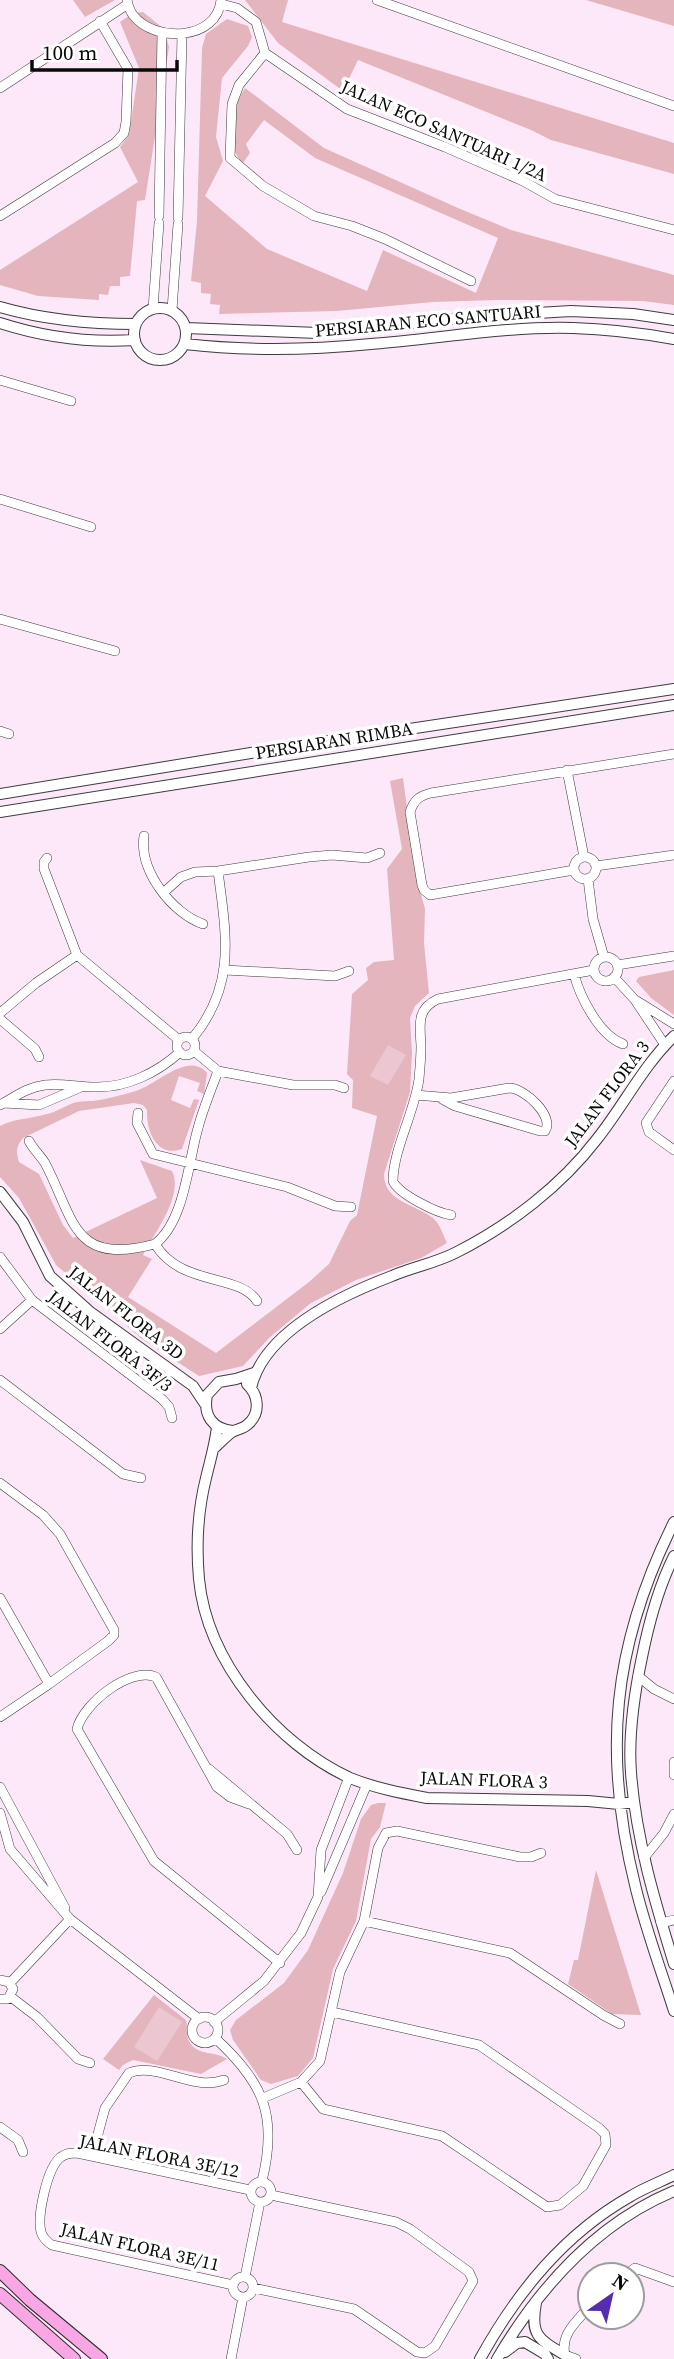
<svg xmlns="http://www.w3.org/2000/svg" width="674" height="2359" font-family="'Source Serif 4',serif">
<rect width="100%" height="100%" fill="#fde8fa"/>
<path fill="#e4b5bc" d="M73 0H115L85 17Z
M245 0H288L282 22 674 143V174L551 140 531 130 358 60 343 91 278 43Z
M586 0H674V26Z
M143 12 164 29 169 47 145 200 137 201 130 276 120 277V286H110L108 295 99 294V300L38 296 0 285V270L138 182 120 147 129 135 139 68 120 22 133 13Z
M227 19 248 26 252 37 248 46 222 78 216 137 223 161 205 196 267 249 367 291 383 250 476 293 498 238 315 158 264 120 246 144 250 153 243 163C225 149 233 104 245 88L324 148 458 208 511 230 674 275V305L643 301 496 300 433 302 337 311 219 314 220 305 210 304 211 294 201 293V283L191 281 197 221 202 48 206 34Z
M403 778 416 876 425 909 424 943 429 993 415 1006 410 1018 412 1053 410 1092 384 1174C384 1202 415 1204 433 1218 440 1224 443 1235 447 1243L421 1258 356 1280 311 1303 270 1337 243 1366 199 1376 142 1339 56 1265 19 1198 0 1177V1126C15 1118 31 1119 47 1114 58 1112 67 1104 77 1102 82 1101 88 1101 93 1101 107 1099 122 1095 136 1091 158 1084 188 1051 207 1073L204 1094 197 1091 200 1083 179 1076 171 1100 190 1108 194 1099 199 1100 182 1149C157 1158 146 1131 147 1110L143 1105 134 1103 79 1111 23 1138C16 1146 16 1152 19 1162L39 1174 63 1225 73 1238 157 1198 140 1160 172 1171C184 1196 154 1233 143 1255L152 1259 128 1297 216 1353 309 1282 329 1264 350 1221 357 1215 377 1116 352 1108 353 1080 347 1074 352 994 368 980 366 968 374 962 394 960 387 869 402 849 390 781Z
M674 970V1015L651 998 636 981 639 977Z
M378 1803H386L380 1827 371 1839 356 1921 333 1969 313 2058 298 2076 271 2084 261 2080 233 2040 230 2030 236 2020 284 1983 308 1950 343 1873 361 1819 371 1805Z
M596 1870 641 2015 612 2014 568 1984 574 1960H578Z
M154 1995 186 2020C188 2027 186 2037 190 2043 198 2056 216 2051 227 2059L201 2074 133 2060 123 2065 119 2070 103 2059Z"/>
<path fill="#ecc6d1" d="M388 1045 406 1055 388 1085 370 1076Z
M159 2007 182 2022 157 2061 134 2047Z"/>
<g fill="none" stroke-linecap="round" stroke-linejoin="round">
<defs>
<path id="minor" d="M127 0C128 5 130 11 133 15 154 43 217 41 221 0
M377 0 674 106
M221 4 237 8 256 22 265 53 347 109 445 147 523 181 555 199 674 230
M265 53 239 85 232 104 230 158 263 186 314 216 352 226 385 239 471 281
M0 88 128 4
M0 216 115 143 124 133 126 122 128 69 100 21
M159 216 162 33
M178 218 182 34
M153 309 159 223
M172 310 178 224
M0 380 71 401
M0 499 91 527
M0 619 115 651
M0 731 9 734
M567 770 584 857
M144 836C139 871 172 913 203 924
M574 868a11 11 0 1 1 22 0a11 11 0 1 1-22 0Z
M47 858 44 862V869L77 955 179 1040
M596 866 674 855
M574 870 430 895 424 890 422 885 410 812C414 800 419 796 431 793L674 754
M588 879 593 919 604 957
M163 893 181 877 195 872 218 871 309 857 332 855 367 858 380 853
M594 969a12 12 0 1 1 24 0a12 12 0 1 1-24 0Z
M617 965 674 956
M225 970 335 976 349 971
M574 974C580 997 599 1035 623 1044
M614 977 635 1000 665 1045
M637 1001 674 1024
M0 1013 36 983 77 955
M0 1019 35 1049 39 1057
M177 1046a9 9 0 1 1 18 0a9 9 0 1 1-18 0Z
M192 1039C237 985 226 934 218 871
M218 1071 293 1085H335L344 1088
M674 1081 646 1123 649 1132 674 1150
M416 1095 451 1098 509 1088C525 1088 555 1117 545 1131H540L455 1106 442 1099
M4 1103 39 1105 79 1088
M0 1105C15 1097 27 1087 45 1085 62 1083 78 1087 95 1087 126 1088 157 1073 180 1052
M138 1113 137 1123 153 1154 287 1187 335 1206 351 1207
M29 1141C33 1149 40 1155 45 1163 75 1220 72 1266 155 1244
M451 1215C437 1213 398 1194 393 1181 393 1150 415 1111 419 1079 420 1068 421 1057 421 1046 420 1025 416 1009 438 999L594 970
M155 1244C185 1221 188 1162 198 1128 203 1109 211 1090 218 1071L194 1051
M155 1244C181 1287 239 1273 257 1301
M0 1257 32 1300 162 1399 169 1407 172 1418
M0 1329 32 1300
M0 1380 123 1474 141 1478
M0 1483 43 1515 60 1534 114 1630V1635L108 1641 49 1684
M0 1598 49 1684 0 1717
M638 1676 654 1689 674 1699
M674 1762V1775
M209 1769 287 1834 297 1850
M0 1787 65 1908
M249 1804 230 1797 217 1787 156 1677C130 1666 83 1704 77 1729L154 1861 280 1963
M0 1813 10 1849 70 1919 199 2019
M644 1858 664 1833 674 1814
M321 1892 367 1784
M364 1921 510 1953 603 2015 620 2024
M661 1923 674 1920
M0 1980 9 1982 13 1989 8 1999H0
M10 1983 70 1919
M11 1997 37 2017 78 2059 90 2063
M192 2030a13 13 0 1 1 26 0a13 13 0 1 1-26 0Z
M214 2022 264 1981 301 1933 318 1897 321 1850 349 1777
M215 2038C264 2083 278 2116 262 2181
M301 2082 323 2109 442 2136 547 2207 560 2205 583 2186 606 2145 605 2134 599 2128 479 2045 332 2012
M263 2098 301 2082 320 2061 340 1972 364 1921 378 1848 386 1833 397 1831 520 1857H531L541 1853
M0 2127 18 2140 23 2152
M92 2156 105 2108 129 2073C157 2061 193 2092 224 2080
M251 2192a10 10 0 1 1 20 0a10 10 0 1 1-20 0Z
M625 2275 635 2268 674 2282
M233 2287a10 10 0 1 1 20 0a10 10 0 1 1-20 0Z
M245 2277 260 2202
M233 2285 52 2245C47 2242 43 2238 41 2232 37 2216 47 2167 61 2157 66 2153 71 2153 77 2153L250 2190
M253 2288 354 2309 417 2352 425 2353 435 2346 473 2281 469 2272 410 2229 396 2222 271 2195
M565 2355C560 2334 577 2321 590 2306
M565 2355 576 2359
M231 2359 243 2297"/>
<path id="tertiary" d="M0 307C45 320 89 324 136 324
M134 334a26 26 0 1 1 52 0a26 26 0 1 1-52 0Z
M0 323C43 337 90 343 135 340
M186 328 318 333 471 317 571 311 633 314 674 320
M185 344C246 351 310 350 371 344 438 339 506 326 573 328 608 329 640 333 674 339
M0 794 257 752 674 689
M0 812 674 705
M0 1192 23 1222 50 1276 89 1311 193 1386 205 1404
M251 1388C264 1331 342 1295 392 1276 413 1267 436 1263 457 1252 510 1225 561 1186 597 1139 624 1105 643 1066 674 1036
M217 1427C215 1445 210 1461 206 1478 198 1510 196 1546 199 1579 207 1662 276 1744 350 1778 375 1788 401 1793 427 1798L588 1801 619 1804 634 1802
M233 1431C212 1429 203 1415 207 1395L219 1382 236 1379 254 1373
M214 1448C220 1443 226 1436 232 1432 237 1429 243 1429 247 1425 261 1414 259 1395 247 1384
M674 1522C612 1646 602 1754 636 1889 646 1930 661 1970 674 2011
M674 1556C658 1588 649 1622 642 1657 634 1695 628 1734 631 1773 636 1839 655 1902 674 1964
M536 2303C530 2335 538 2339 565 2355
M505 2352 517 2343 525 2342 545 2354 548 2359
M480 2359C517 2292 564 2234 631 2196 644 2188 660 2182 674 2175
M497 2359C539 2288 597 2223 674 2191"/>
<path id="secondary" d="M0 2271 30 2300 101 2359
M0 2294 74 2359"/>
</defs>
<use href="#minor" stroke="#3c3c3c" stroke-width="10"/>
<use href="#tertiary" stroke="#3c3c3c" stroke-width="12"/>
<use href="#secondary" stroke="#2b2b2b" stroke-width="14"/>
<use href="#minor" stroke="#fff" stroke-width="9"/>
<use href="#tertiary" stroke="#fff" stroke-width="10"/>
<use href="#secondary" stroke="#f9a7e4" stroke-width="12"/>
</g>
<g text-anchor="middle" stroke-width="7" stroke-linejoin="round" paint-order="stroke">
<g font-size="18" fill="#090909" stroke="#fff">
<text transform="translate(444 131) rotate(24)" y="6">JALAN ECO SANTUARI 1/2A</text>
<text transform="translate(428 321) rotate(-5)" y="6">PERSIARAN ECO SANTUARI</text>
<text transform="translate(334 741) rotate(-9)" y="6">PERSIARAN RIMBA</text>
<text transform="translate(607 1094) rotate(-53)" y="6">JALAN FLORA 3</text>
<text transform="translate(126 1313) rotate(38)" y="6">JALAN FLORA 3D</text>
<text transform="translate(110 1341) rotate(38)" y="6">JALAN FLORA 3F/3</text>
<text transform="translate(484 1780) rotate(2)" y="6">JALAN FLORA 3</text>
<text transform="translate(159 2156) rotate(11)" y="6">JALAN FLORA 3E/12</text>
<text transform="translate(140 2247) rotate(13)" y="6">JALAN FLORA 3E/11</text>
</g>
</g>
<g transform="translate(611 2296) rotate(34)"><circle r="33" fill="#ffffff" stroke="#9d9d9d" stroke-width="2"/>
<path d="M0-5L12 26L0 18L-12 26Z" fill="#562dae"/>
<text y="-10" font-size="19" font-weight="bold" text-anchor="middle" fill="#090909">N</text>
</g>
<path d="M32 60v10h145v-10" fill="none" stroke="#090909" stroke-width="3.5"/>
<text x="42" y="60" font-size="21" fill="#090909" stroke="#ffffff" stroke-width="5" paint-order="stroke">100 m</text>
</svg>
